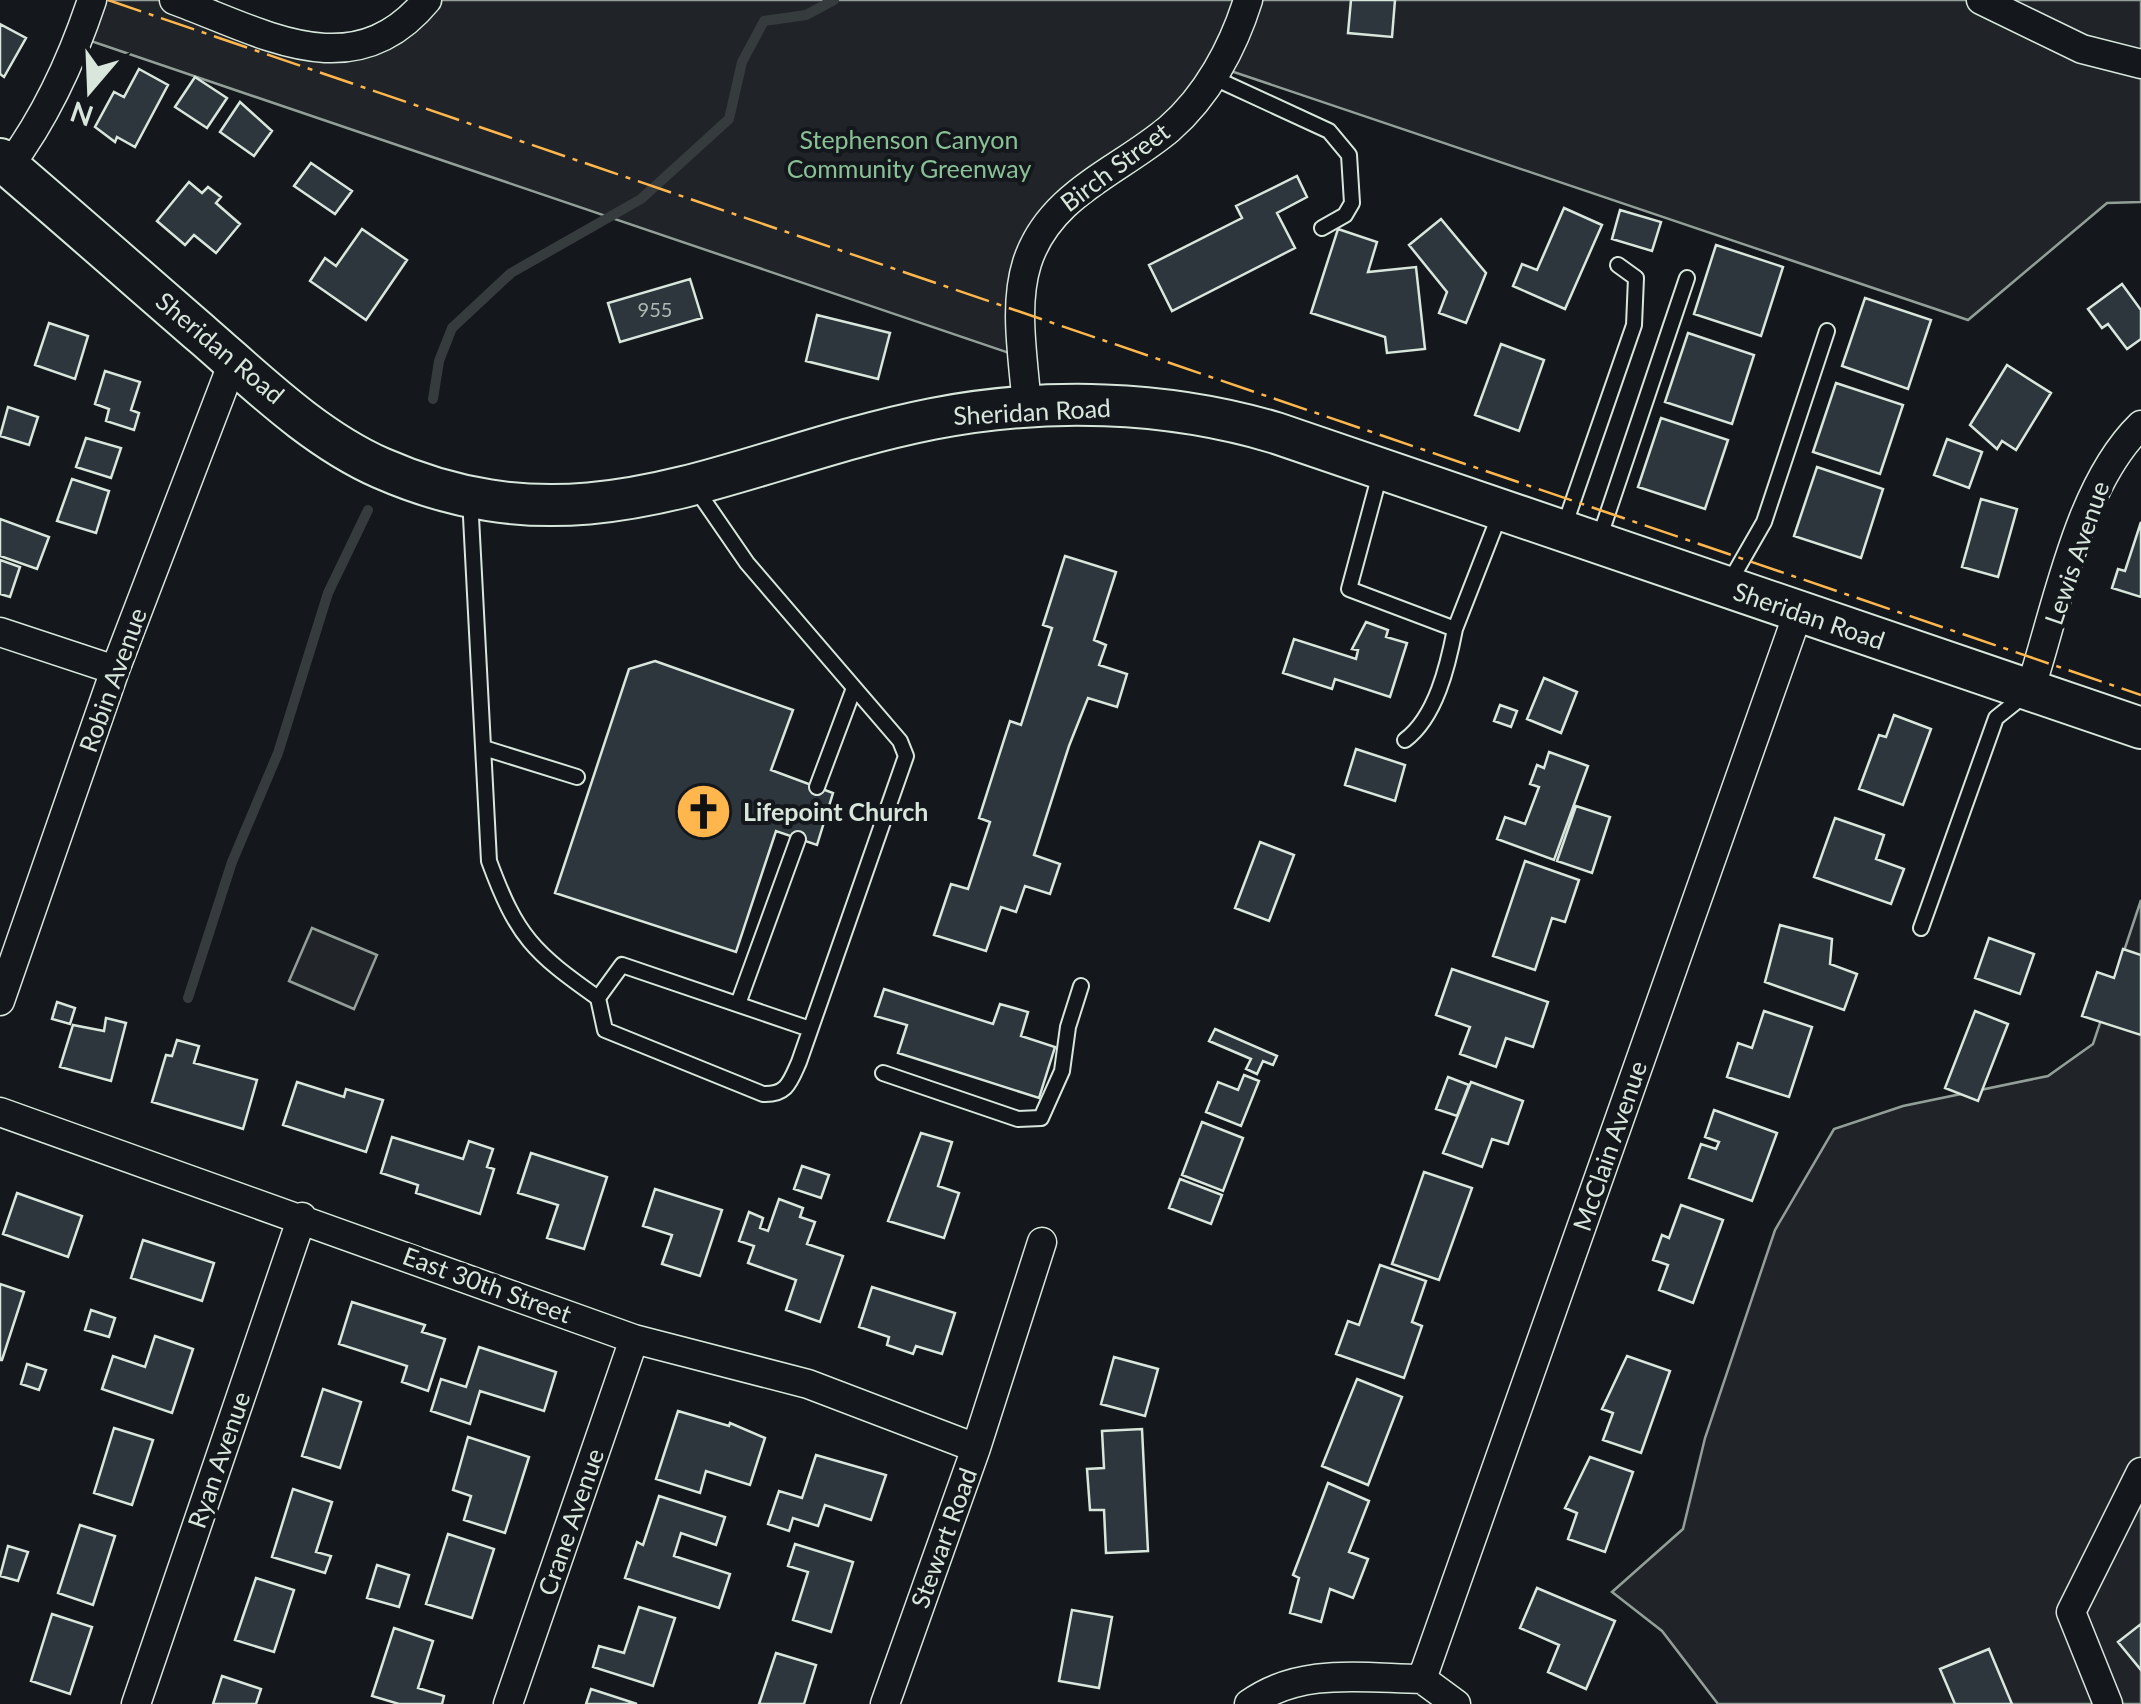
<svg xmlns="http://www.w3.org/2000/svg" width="2141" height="1704" font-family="Lato,sans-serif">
<rect width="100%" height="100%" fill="#14181c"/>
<path fill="#202428" stroke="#939e99" stroke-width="2.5" d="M92 0H174L322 50 427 0H2141V202L2107 203 1968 320 1219 67 1197 101 1064 202 1027 262 1024 358 79 37Z
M2141 900V1704H1718L1662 1631 1612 1592 1683 1529 1705 1438 1775 1230 1834 1129 1903 1106 2048 1076 2093 1044Z
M312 928 377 955 354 1009 289 981Z"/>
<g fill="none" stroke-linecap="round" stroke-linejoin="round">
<path stroke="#363b3e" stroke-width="10" d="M433 399 439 361 452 328 511 273 641 199 729 119 742 62 764 21 806 15 834 0
M188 998 232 862 278 753 328 593 368 510"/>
</g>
<path fill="#2c363c" stroke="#d8e6dc" stroke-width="2.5" d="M1351 0H1395L1392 37 1348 33Z
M0 24 26 38 4 77 0 74Z
M139 69 168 85 135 147 117 137 115 142 95 127 114 92 124 97Z
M195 77 227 98 207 128 175 107Z
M240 102 272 131 254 156 220 132Z
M311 163 352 191 335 214 294 186Z
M1297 176 1307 197 1277 213 1295 248 1172 311 1149 265 1242 218 1236 206Z
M189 182 202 193 208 187 221 197 216 203 240 224 216 253 194 235 185 245 157 221Z
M1564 208 1602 225 1565 309 1513 286 1522 264 1537 270Z
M1620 210 1661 222 1652 251 1612 239Z
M1441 219 1486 273 1466 323 1439 313 1447 292 1409 245Z
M362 229 407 260 366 320 310 281 325 258 336 266Z
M1338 229 1377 242 1368 272 1416 267 1425 349 1387 353 1385 337 1311 313Z
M1716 245 1783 267 1761 336 1694 314Z
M690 279 702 318 620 342 608 303Z
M2122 284 2141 310V339L2127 349 2108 324 2102 328 2088 309Z
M1865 298 1931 320 1908 389 1842 366Z
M817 315 890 333 878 379 806 361Z
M49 323 88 336 75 379 35 365Z
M1688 333 1754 355 1732 424 1665 402Z
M1501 344 1544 360 1519 431 1475 415Z
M2007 365 2051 393 2016 450 2002 441 1997 449 1970 425Z
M105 371 140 382 131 410 139 413 134 430 106 421 109 409 95 404Z
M1836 383 1903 405 1880 474 1813 452Z
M8 407 38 417 29 445 0 436Z
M1661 418 1728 440 1705 509 1638 487Z
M86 438 121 448 111 478 76 467Z
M1947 439 1982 452 1969 488 1934 475Z
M1817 467 1883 489 1861 558 1794 536Z
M72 479 109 491 96 533 57 521Z
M1981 499 2017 509 1998 577 1962 567Z
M0 519 49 537 37 569 0 556Z
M2141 522V597L2112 588 2118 569 2125 571Z
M1065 556 1116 572 1094 640 1106 645 1099 665 1127 674 1117 707 1088 698 1069 746 1034 855 1060 864 1050 894 1025 886 1016 912 1001 907 986 951 934 935 951 884 968 889 990 822 979 818 1010 721 1021 725 1052 628 1043 625Z
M0 560 20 567 10 597 0 594Z
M1366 622 1388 630 1386 637 1407 643 1390 697 1335 679 1332 689 1283 673 1294 639 1356 659 1358 650 1352 649Z
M655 661 793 710 771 770 833 793 817 845 776 831 736 952 555 893 629 669Z
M1544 678 1577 692 1561 733 1527 719Z
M1500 705 1517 711 1511 727 1494 721Z
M1894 715 1931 729 1903 805 1859 789 1879 735 1886 737Z
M1356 749 1405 765 1395 801 1345 785Z
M1549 752 1588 766 1554 860 1497 839 1505 817 1525 824 1539 787 1530 784 1537 765 1544 768Z
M1576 806 1610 817 1592 873 1557 861Z
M1835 818 1884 835 1876 859 1904 869 1891 904 1814 877Z
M1260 842 1294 855 1269 921 1235 908Z
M1525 861 1579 880 1565 922 1552 918 1535 970 1493 956Z
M1780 925 1832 939 1830 964 1857 974 1844 1010 1765 982Z
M1989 938 2034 954 2020 994 1975 978Z
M2123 949 2141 955V1035L2082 1016 2097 972 2114 978Z
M1452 969 1548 1002 1533 1047 1506 1038 1496 1067 1460 1054 1470 1027 1436 1015Z
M884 989 993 1024 1000 1004 1028 1012 1021 1036 1055 1047 1039 1098 898 1053 907 1025 875 1016Z
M57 1002 75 1008 70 1024 52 1019Z
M1764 1011 1812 1027 1789 1097 1727 1077 1738 1043 1752 1048Z
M1975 1011 2008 1024 1978 1101 1945 1088Z
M106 1018 126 1023 111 1081 60 1067 73 1025 104 1031Z
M1215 1029 1277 1056 1273 1065 1263 1061 1257 1074 1246 1069 1251 1059 1209 1041Z
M177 1040 199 1046 194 1063 257 1080 243 1129 152 1102 166 1055 172 1056Z
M1244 1075 1259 1081 1241 1126 1206 1112 1218 1082 1238 1090Z
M1448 1077 1469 1085 1457 1116 1436 1109Z
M297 1082 344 1097 346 1089 383 1100 366 1152 283 1125Z
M1471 1082 1523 1101 1508 1144 1492 1139 1482 1167 1443 1153Z
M1714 1110 1777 1133 1752 1201 1689 1178 1701 1144 1716 1149 1719 1142 1705 1137Z
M1202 1122 1243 1138 1223 1191 1182 1175Z
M921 1133 952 1142 938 1186 959 1193 944 1238 888 1221Z
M392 1137 463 1159 469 1141 493 1149 487 1167 494 1169 480 1214 416 1193 418 1185 381 1173Z
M531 1153 607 1177 584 1249 547 1238 558 1205 518 1193Z
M802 1166 829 1175 821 1198 794 1189Z
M1424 1172 1472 1188 1439 1280 1392 1264Z
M1180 1179 1222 1195 1211 1224 1169 1208Z
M655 1189 722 1210 700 1276 662 1264 672 1235 643 1226Z
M17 1193 82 1216 68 1257 3 1234Z
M779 1199 803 1208 800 1217 815 1222 807 1244 843 1256 820 1322 786 1310 796 1280 748 1263 754 1246 739 1241 749 1212 763 1218 760 1228 768 1231Z
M1681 1205 1723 1220 1693 1303 1659 1290 1668 1265 1653 1260 1662 1235 1669 1238Z
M143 1240 214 1263 202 1301 131 1278Z
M1380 1265 1426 1281 1412 1322 1422 1326 1404 1378 1336 1354 1348 1321 1359 1325Z
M0 1284 24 1292 2 1360H0Z
M872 1287 955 1313 942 1354 916 1346 913 1354 887 1345 889 1337 859 1327Z
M352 1302 425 1325 422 1332 445 1339 428 1391 402 1382 407 1366 339 1344Z
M91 1310 115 1318 109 1337 85 1330Z
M155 1336 193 1349 172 1413 102 1389 113 1356 145 1367Z
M479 1347 556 1372 544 1411 480 1391 470 1424 431 1411 441 1379 466 1387Z
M1627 1356 1670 1371 1641 1453 1603 1440 1613 1413 1602 1409Z
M1114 1357 1158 1369 1145 1416 1101 1404Z
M27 1364 46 1370 39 1390 21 1384Z
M1357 1379 1402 1397 1368 1485 1322 1466Z
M323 1389 361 1402 340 1468 302 1456Z
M678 1411 729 1426 730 1423 765 1438 750 1485 706 1471 700 1493 656 1479Z
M114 1428 153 1440 132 1505 94 1493Z
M1142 1429 1148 1551 1106 1553 1104 1510H1090L1087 1469 1104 1468 1102 1431Z
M468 1437 529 1457 505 1533 464 1520 471 1496 453 1490Z
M816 1455 886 1475 871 1520 825 1505 818 1526 793 1518 789 1531 768 1524 779 1491 802 1498Z
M1590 1457 1633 1472 1605 1552 1568 1539 1577 1513 1565 1508Z
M1328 1483 1369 1501 1349 1552 1368 1559 1353 1598 1330 1589 1321 1622 1290 1613 1299 1578 1293 1575Z
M293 1489 332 1502 316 1552 331 1556 325 1573 272 1557Z
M659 1496 725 1517 716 1545 681 1533 674 1556 730 1574 719 1608 625 1578 637 1542 643 1545Z
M80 1525 115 1536 93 1605 58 1593Z
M448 1534 494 1549 472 1618 426 1604Z
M795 1544 853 1562 831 1632 793 1620 808 1572 788 1566Z
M8 1546 28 1552 18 1581 0 1576Z
M377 1565 409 1575 399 1607 367 1598Z
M256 1578 294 1590 274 1652 235 1640Z
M1537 1588 1615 1621 1586 1689 1548 1672 1559 1645 1520 1628Z
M639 1607 675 1618 653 1686 593 1667 599 1646 624 1653Z
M1072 1610 1112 1617 1099 1688 1059 1681Z
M52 1614 92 1627 70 1694 31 1681Z
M2141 1624V1670L2118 1642Z
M394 1628 433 1641 418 1688 444 1696 442 1704H399L372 1696Z
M1989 1649 2012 1704H1955L1940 1669Z
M776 1653 816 1665 804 1704H759Z
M222 1676 261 1689 256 1704H213Z
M591 1689 637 1704H586Z"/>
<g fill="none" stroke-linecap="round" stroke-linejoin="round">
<defs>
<path id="lane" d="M1212 77 1329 131 1349 155 1352 203 1345 215 1322 228
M1381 470 1349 589 1455 629 1501 511
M470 498 489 861C517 937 533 952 598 998L605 1030 763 1094C787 1095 790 1082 799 1062L906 756 900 741 747 563 696 489
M1564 527 1634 325 1636 278 1618 265
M1599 539 1687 278
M1729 583 1764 522 1827 331
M1405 740C1436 717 1448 665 1455 629
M484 748 577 777
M817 787 854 688
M1921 928 1996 718 2026 694
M598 998 622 965 810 1029
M738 1004 798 839
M883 1073 1018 1119 1041 1118 1062 1071 1068 1027 1081 986"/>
<path id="street" d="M174 0C262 32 353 90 427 0
M1981 0 2082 49 2141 64
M9 166C45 118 73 57 92 0
M1027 408C1024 362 1013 307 1027 263 1049 194 1118 172 1169 129 1207 96 1233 48 1248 0
M0 632 115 670
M2030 690C2057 608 2078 486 2141 425
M0 1001 115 670 233 362
M0 1112 634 1339 808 1384 976 1448
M136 1704 302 1217
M508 1704 634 1339
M885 1704 976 1448 1042 1242
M1249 1704C1301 1667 1361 1678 1422 1679
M1456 1704 1422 1679 1798 613
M2108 1704 2071 1612 2141 1472"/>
<path id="secondary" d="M0 159C69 218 137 278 205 337 259 384 315 439 381 468 588 559 732 459 932 419 1044 397 1166 400 1276 433L2141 728"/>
</defs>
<use href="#lane" stroke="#d8e6dc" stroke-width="18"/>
<use href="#street" stroke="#d8e6dc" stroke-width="31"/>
<use href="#secondary" stroke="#d8e6dc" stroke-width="44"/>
<use href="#lane" stroke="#14181c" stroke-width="14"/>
<use href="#street" stroke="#14181c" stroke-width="28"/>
<use href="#secondary" stroke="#14181c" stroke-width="40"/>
<path stroke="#ffb74d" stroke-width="2.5" stroke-dasharray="35 8 5 8" stroke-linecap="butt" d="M108 0 2141 695"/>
</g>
<defs>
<symbol id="church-disc" viewBox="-11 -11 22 22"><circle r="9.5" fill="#ffb74d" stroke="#14181c"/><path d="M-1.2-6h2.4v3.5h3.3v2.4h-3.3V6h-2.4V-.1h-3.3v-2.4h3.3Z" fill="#111"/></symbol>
</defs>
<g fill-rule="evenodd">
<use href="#church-disc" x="672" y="780" width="63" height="63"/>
</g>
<g text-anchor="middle" stroke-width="8" stroke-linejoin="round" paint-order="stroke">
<g font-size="20" fill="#adbab4">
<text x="655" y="317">955</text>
</g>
<g font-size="25" fill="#8ac095" stroke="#14181c">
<text x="909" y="149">Stephenson Canyon<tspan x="909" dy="29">Community Greenway</tspan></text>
</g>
<g font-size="25" fill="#d8e6dc" stroke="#14181c">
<text transform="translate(1115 167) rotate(-37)" y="9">Birch Street</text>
<text transform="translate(220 348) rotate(40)" y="9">Sheridan Road</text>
<text transform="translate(1032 412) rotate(-3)" y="9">Sheridan Road</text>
<text transform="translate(2077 553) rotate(-71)" y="9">Lewis Avenue</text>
<text transform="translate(1809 616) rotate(19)" y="9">Sheridan Road</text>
<text transform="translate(113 680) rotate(-70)" y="9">Robin Avenue</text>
<text transform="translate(1610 1146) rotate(-71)" y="9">McClain Avenue</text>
<text transform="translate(487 1285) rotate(20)" y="9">East 30th Street</text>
<text transform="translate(219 1460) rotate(-71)" y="9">Ryan Avenue</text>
<text transform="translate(571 1522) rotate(-71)" y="9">Crane Avenue</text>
<text transform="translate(944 1538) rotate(-70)" y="9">Stewart Road</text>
</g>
<g font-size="25" font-weight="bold" fill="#d8e6dc" stroke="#14181c" text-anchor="start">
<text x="743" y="821">Lifepoint Church</text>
</g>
</g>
<g transform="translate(90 90) rotate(199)" stroke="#14181c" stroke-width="8" paint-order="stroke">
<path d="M0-8L18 38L0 25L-18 38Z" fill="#d8e6dc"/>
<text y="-15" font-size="28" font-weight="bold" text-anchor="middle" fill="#d8e6dc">N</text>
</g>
</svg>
